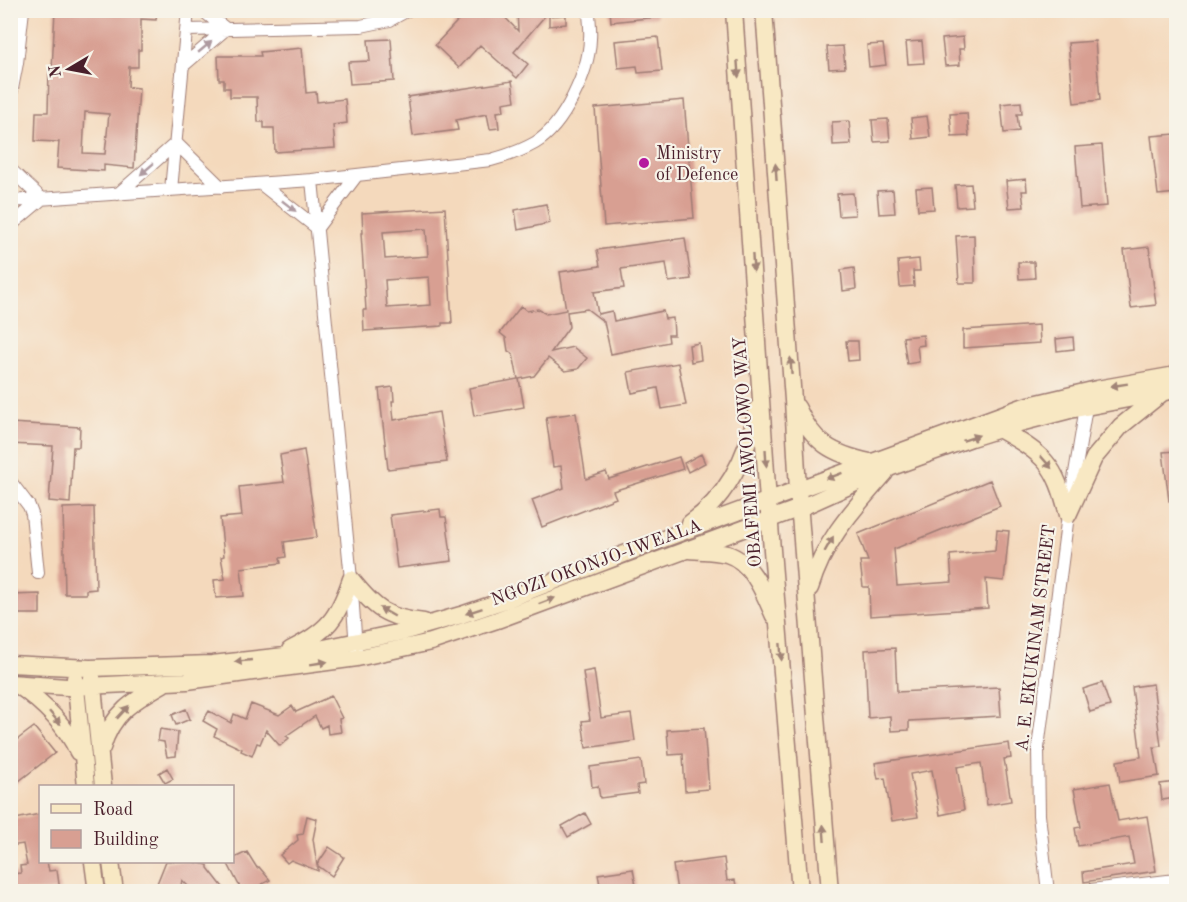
<svg xmlns="http://www.w3.org/2000/svg" width="1187" height="902" font-family="'Old Standard TT',serif">
<rect width="100%" height="100%" fill="#f7f3e8"/>
<filter id="ink" filterUnits="userSpaceOnUse"><feTurbulence type="fractalNoise" baseFrequency=".0167" numOctaves="2"/><feDisplacementMap in="SourceGraphic" scale="12" xChannelSelector="R" yChannelSelector="G"/><feConvolveMatrix kernelMatrix="1 2 1 2 8 2 1 2 1" color-interpolation-filters="sRGB"/></filter>
<filter id="wash" filterUnits="userSpaceOnUse"><feTurbulence type="fractalNoise" baseFrequency=".008" numOctaves="4" result="noise"/><feDisplacementMap in="SourceGraphic" scale="24" xChannelSelector="R" yChannelSelector="G"/><feGaussianBlur stdDeviation="1.35" result="paint"/><feColorMatrix in="noise" values="0 0 0 0 0 0 0 0 0 0 0 0 0 0 0 0 0 1.4 0 .05"/><feComposite in="paint" operator="in"/></filter>
<g filter="url(#wash)">
<rect width="100%" height="100%" fill="#f4d9bc"/>
<g id="blocks">
<path fill="#d89f92" fill-rule="evenodd" d="M55 10H157L156 20 141 19V50H138V67H129L128 87 139 88 134 168 104 165V171L57 168 59 142 35 141 36 112H48L49 70H52ZM85 112 109 114 105 154 83 153Z
M468 10H498L518 31 517 10H550L514 52 528 64 517 78 480 45 459 68 435 45Z
M610 10H656L657 17 611 22Z
M566 15V24L549 26V16Z
M658 37 662 71 638 73 637 66 618 68 615 41Z
M963 37 964 49H959L960 65 945 66 942 39Z
M391 39 394 81 350 84 348 62 370 61 368 40Z
M922 41 924 63 908 64 906 42Z
M1095 41 1100 100 1074 103 1068 43Z
M883 44 886 65 869 67 867 45Z
M843 46 845 68 829 69 827 47Z
M302 48 306 93 316 92 317 102 345 99 347 123 333 125 335 148 275 152 274 128H264V122H258L257 97H230V88H224V80H219L218 56H261L260 52Z
M512 81 515 101 503 103 504 111 497 112 499 128 490 129 487 114 456 120 458 130 413 136 408 97Z
M684 100 694 218 604 226 595 108Z
M1021 102 1022 114H1017L1019 131 1004 133 1001 104Z
M967 113 969 136 952 137 950 114Z
M927 116 930 137 913 139 911 118Z
M888 119 890 141 874 142 872 120Z
M849 121 851 144 833 145 832 122Z
M1176 134V193L1158 195 1151 136Z
M1102 145 1107 206 1080 208 1075 147Z
M1026 179 1027 191H1022L1024 207 1009 208 1006 181Z
M971 184 973 206 957 207 955 185Z
M932 187 934 209 918 210 916 188Z
M893 190 895 213 879 214 877 191Z
M853 193 855 215 839 216 837 194Z
M546 204 550 223 518 230 515 210Z
M445 208 452 323H442V326L364 331 363 310H366L361 233H363L362 213ZM426 229 428 256 385 259 383 232ZM429 277 431 305 387 308 385 280Z
M974 235 975 283H959L956 236Z
M685 238 691 279 669 282 666 263 621 269 624 288 594 292 598 314 612 311 614 321 663 311 665 319 673 318 674 335H668L669 342 611 354 604 322 587 309 567 312 569 327 551 352 573 347 587 358 578 369 565 371 548 358 534 376 519 379 524 407 474 416 469 388 518 379 513 354 508 351 506 338 500 333 521 306 527 311 538 309 546 314 566 310 560 272 600 266 597 250Z
M1149 247 1156 305 1131 308 1124 250Z
M919 259 920 271H913L914 286 900 287 898 261Z
M1018 262H1034L1035 278 1019 279Z
M854 268 856 289 843 291 841 270Z
M1039 325 1040 343 963 348V330Z
M923 335 924 345 917 346 919 362 907 364 903 337Z
M1073 337 1074 349 1057 351 1056 339Z
M846 341H858L859 360 848 361Z
M699 343 701 360 691 362 689 345Z
M678 363 686 405 662 409 658 388 632 393 628 372Z
M393 387 394 401H392L394 420 439 412 447 462 388 469 379 389Z
M576 413 586 479 606 472 609 479 679 457 683 469 613 491 616 498 542 527 532 500 564 488 561 466 553 467 546 417Z
M10 423 80 427 79 447H73L70 503 49 501 53 446 10 444Z
M304 450 317 537 284 542 286 557 280 558 281 563 241 568 244 596 216 598 214 580 225 579 221 557 224 556 220 518 242 516 239 487 284 482 280 455Z
M1176 451V501H1169L1163 452Z
M701 454 705 463 688 472 684 463Z
M990 480 1000 506 894 549 897 586 952 582 950 555 995 551 997 530 1009 531 1004 581 986 579 988 608 870 616 869 587H863L860 561H868L858 534Z
M94 507 96 589 86 590V594H65L63 508Z
M440 509 441 517H446L452 561 397 568 390 515Z
M40 594V614H10V595Z
M895 648 897 692 999 687 1001 716 909 721V730L891 731 890 716 868 718 865 650Z
M594 670 601 718 631 714 635 741 586 748 582 721 590 720 583 672Z
M1102 683 1110 706 1090 712 1083 689Z
M1153 684 1161 746 1154 747 1159 776 1120 782 1117 761 1141 757 1132 687Z
M331 696 342 718 339 719 341 732 328 734 327 725 321 728 315 716 286 736 289 738 280 746 266 730 260 744 257 743 252 756 241 751 242 749 214 736 217 729 203 721 209 711 231 723 234 714 245 719 251 704 279 715 292 706 296 712Z
M186 709 190 719 176 725 172 715Z
M34 727 55 753 10 788V745Z
M704 728 709 789 685 791 683 754 669 755 667 730Z
M160 729 178 732 176 756 167 757 164 742 158 741Z
M1009 743 1011 758 1004 759 1011 801 987 805 981 763 957 767 964 810 940 815 932 770 910 774 918 817 892 821 885 778 878 779 875 763Z
M641 760 644 784 637 785 638 793 600 798 598 786 592 787 590 767Z
M167 768 173 779 165 783 159 773Z
M1176 782V798L1162 800 1160 784Z
M1110 783 1118 821 1147 816 1156 871 1084 882 1083 872 1134 864 1129 837 1078 846 1075 828 1081 827 1074 789Z
M585 813 591 824 568 837 562 826Z
M40 814V861L47 862 49 871 57 870 60 891H10V874L21 873 20 866 27 865 23 844 10 846V820Z
M307 816 317 819 313 839 317 865 329 847 344 857 332 876 318 866V871L291 860 287 863 280 855 298 840 297 835 303 834Z
M247 852 257 868 259 867 270 880 259 886 265 891H242L227 862 232 861V859Z
M724 858 727 881 735 880 737 891H677L673 865Z
M166 861H190L208 865V868L226 891H193L182 880 180 891H154Z
M633 869 637 891H601L598 874Z"/>
</g>
</g>
<g filter="url(#ink)">
<use href="#blocks" fill-opacity="0" stroke="#9f7c74" stroke-width="1.5"/>
<g fill="none" stroke-linecap="round" stroke-linejoin="round">
<defs>
<path id="street" d="M187 30 361 26 390 20 408 10
M184 65 226 29 202 10
M10 99 17 63 23 10
M10 169 42 199 10 226
M261 184 317 228 357 175
M171 190 188 10
M118 194 176 143 221 187
M10 201 312 180
M10 481 29 506 32 514 38 573
M356 648 351 579 312 180 491 160C506 156 521 151 535 143 564 126 589 71 590 39 591 29 589 20 589 10
M1048 892 1039 815 1038 748 1068 515 1087 401
M1074 892 1176 880"/>
<path id="secondary" d="M734 10 768 501 800 892
M764 10 793 400 798 490 830 892
M797 407C813 443 832 454 870 462
M999 429C1045 455 1055 463 1068 515
M1068 515 1094 458 1121 426 1162 393
M690 523C728 497 748 453 757 409
M689 550C701 551 716 551 727 554 753 562 764 594 774 616
M351 579C375 609 386 618 424 622
M810 588C825 539 852 511 885 473
M290 650C328 631 338 618 351 579
M10 664 90 668 212 664 285 656 402 632 461 615 505 600 655 542 1025 406 1097 389 1176 375
M92 677 103 786
M75 678 86 786
M10 683 67 687 187 681 357 658 431 642 497 620 800 508 889 468 971 438 1016 424 1070 410 1176 390
M16 684C42 702 65 723 78 752
M102 748C112 713 133 701 163 684
M93 862 97 892
M111 862 115 892"/>
</defs>
<use href="#street" stroke="#9f7c74" stroke-width="14"/>
<use href="#secondary" stroke="#9f7c74" stroke-width="19"/>
<use href="#street" stroke="#fff" stroke-width="12"/>
<use href="#secondary" stroke="#f8e8c3" stroke-width="16"/>
</g>
<defs><path id="oneway-solid" d="M-6-.8H1V-3.2L6.5 0L1 3.2V.8H-6Z" transform="scale(1.5)"/></defs>
<g fill="#ae9aa0">
<use href="#oneway-solid" transform="translate(205 47) rotate(-40)"/>
<use href="#oneway-solid" transform="translate(147 169) rotate(139)"/>
<use href="#oneway-solid" transform="translate(289 206) rotate(38)"/>
</g>
<g fill="#a18477">
<use href="#oneway-solid" transform="translate(738 69) rotate(86)"/>
<use href="#oneway-solid" transform="translate(776 172) rotate(-94)"/>
<use href="#oneway-solid" transform="translate(753 263) rotate(86)"/>
<use href="#oneway-solid" transform="translate(791 366) rotate(-94)"/>
<use href="#oneway-solid" transform="translate(1119 385) rotate(171)"/>
<use href="#oneway-solid" transform="translate(971 438) rotate(-19)"/>
<use href="#oneway-solid" transform="translate(766 458) rotate(87)"/>
<use href="#oneway-solid" transform="translate(1046 462) rotate(49)"/>
<use href="#oneway-solid" transform="translate(834 476) rotate(159)"/>
<use href="#oneway-solid" transform="translate(829 544) rotate(-60)"/>
<use href="#oneway-solid" transform="translate(547 601) rotate(-21)"/>
<use href="#oneway-solid" transform="translate(474 611) rotate(161)"/>
<use href="#oneway-solid" transform="translate(387 612) rotate(-150)"/>
<use href="#oneway-solid" transform="translate(781 652) rotate(86)"/>
<use href="#oneway-solid" transform="translate(243 661) rotate(174)"/>
<use href="#oneway-solid" transform="translate(319 663) rotate(-9)"/>
<use href="#oneway-solid" transform="translate(123 712) rotate(-47)"/>
<use href="#oneway-solid" transform="translate(55 718) rotate(49)"/>
<use href="#oneway-solid" transform="translate(824 833) rotate(-94)"/>
</g>
</g>
<circle fill="#b5179e" stroke="#f7f3e8" stroke-width="2" cx="644" cy="163" r="6"/>
<g text-anchor="middle" stroke-width="4.5" stroke-linejoin="round" paint-order="stroke">
<g font-size="18" fill="#4a1f2b" stroke="#f7f3e8" text-anchor="start">
<text x="656" y="159">Ministry<tspan x="656" dy="21">of Defence</tspan></text>
</g>
<g font-size="18" fill="#4a1f2b" stroke="#f7f3e8">
<text transform="translate(747 452) rotate(-94)" y="6">OBAFEMI AWOLOWO WAY</text>
<text transform="translate(596 562) rotate(-20)" y="6">NGOZI OKONJO-IWEALA</text>
<text transform="translate(1035 638) rotate(-83)" y="6">A. E. EKUKINAM STREET</text>
</g>
</g>
<rect width="1187" height="902" fill="none" stroke="#f7f3e8" stroke-width="36"/>
<rect x="39" y="785" width="195" height="78" fill="#f7f3e8" stroke="#b29e9c" stroke-width="1.5"/>
<rect x="51" y="804" width="30" height="9" fill="#f8e8c3" stroke="#b29e9c" stroke-width="1.5"/>
<text x="93" y="815" font-size="18" fill="#4a1f2b">Road</text>
<rect x="51" y="830" width="30" height="18" fill="#d89f92" stroke="#b29e9c" stroke-width="1.5"/>
<text x="93" y="845" font-size="18" fill="#4a1f2b">Building</text>
<g transform="translate(69 69) rotate(260)" stroke="#f7f3e8" stroke-width="4.5" paint-order="stroke">
<path d="M0-4.5L10 22L0 15L-10 22Z" fill="#4a1f2b"/>
<text y="-9" font-size="16" font-weight="bold" text-anchor="middle" fill="#4a1f2b">N</text>
</g>
</svg>
